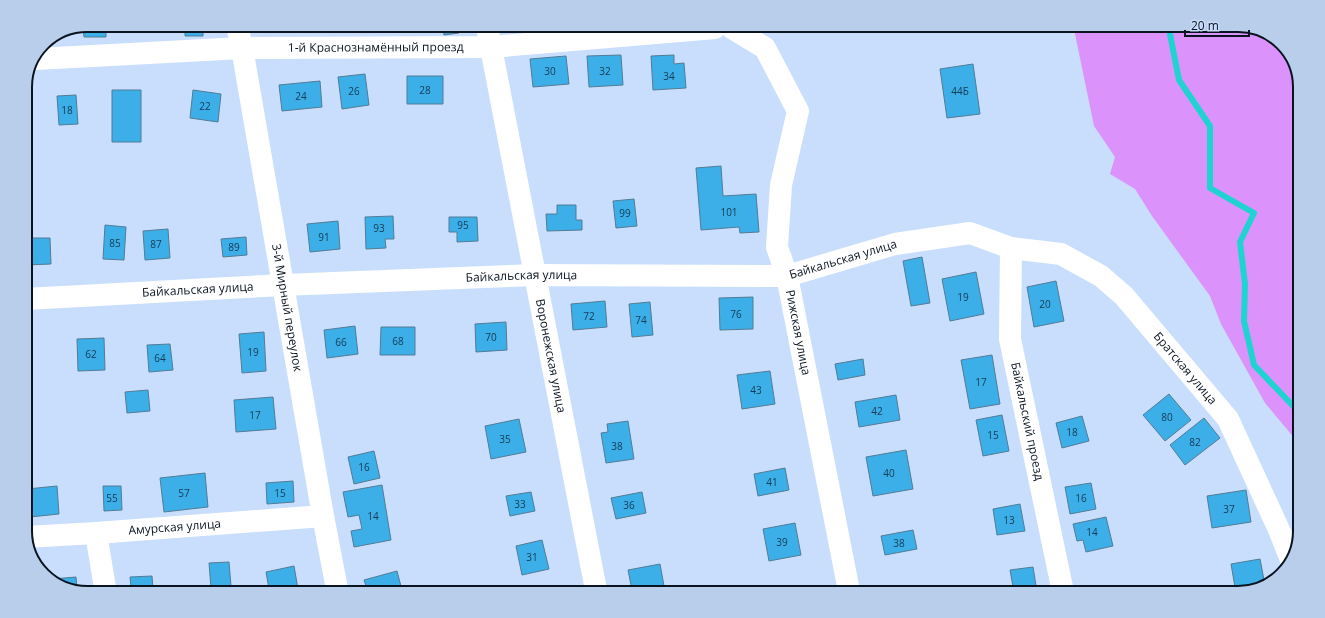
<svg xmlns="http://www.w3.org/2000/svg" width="1325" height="618" font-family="'Open Sans',sans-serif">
<rect width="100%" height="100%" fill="#c8defc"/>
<path fill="#db92fb" d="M1074 29 1262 30 1289 53 1300 84 1296 440 1265 403 1221 324 1210 296 1152 216 1135 189 1110 174 1115 157 1094 126Z"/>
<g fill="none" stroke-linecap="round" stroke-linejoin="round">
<path stroke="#1fd3d3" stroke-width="6" d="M1169 29 1179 80 1210 126V188L1254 213 1240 242 1245 284 1244 321 1254 365 1297 410"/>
</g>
<path fill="#3caee8" stroke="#537c94" d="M87 25H106V37H84L83 27Z
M185 25H203V36H185Z
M267 26H298V29L267 30Z
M390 26H428L390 29Z
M443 26 458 27 459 33 444 35Z
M621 55 623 85 589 87 587 56Z
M674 55V64L684 63 686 88 653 90 651 56Z
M566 56 569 84 533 87 530 59Z
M973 64 980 114 947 118 940 69Z
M365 74 369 105 342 109 338 77Z
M407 76H443V104H407Z
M320 81 322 107 282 111 279 85Z
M112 90H141V142H112Z
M193 90 221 94 218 122 190 118Z
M76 95 78 124 59 125 57 96Z
M721 166 723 196 756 194 759 232 740 233 739 227 701 230 696 168Z
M634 199 637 226 616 228 613 201Z
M557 205H576V220H582V230L547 231 546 214H557Z
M393 216 394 239H385L386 248 366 249 365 217Z
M449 217H477L478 241 457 242V232H449Z
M338 221 340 249 310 252 307 224Z
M105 225 126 227 124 260 103 259Z
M168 229 170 258 145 260 143 231Z
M246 237 247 255 223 257 221 239Z
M25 238H50L51 264 25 265Z
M922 257 930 303 911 306 903 261Z
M976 272 984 314 950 321 942 279Z
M1056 281 1064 321 1034 327 1027 287Z
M753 297V329L720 330 719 298Z
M605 301 607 327 573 330 571 304Z
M650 302 653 335 632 337 629 304Z
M506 322 507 350 476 352 475 324Z
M355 326 358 354 327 358 324 330Z
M381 327H415V355H380Z
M264 332 266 371 242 373 239 334Z
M104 338 105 370 78 371 77 339Z
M170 344 173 370 149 372 147 345Z
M25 346H26L29 377 25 378Z
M992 355 1000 404 970 409 961 360Z
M863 359 865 375 838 380 835 364Z
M770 371 775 404 742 409 737 375Z
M148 390 150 411 127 413 125 392Z
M1169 394 1191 420 1165 441 1143 415Z
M896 395 900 420 859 427 855 402Z
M273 397 276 429 236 432 234 400Z
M1002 415 1009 451 983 456 976 420Z
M1082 416 1089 441 1062 448 1056 423Z
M1204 418 1220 438 1185 465 1170 445Z
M519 419 526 452 491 459 485 426Z
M628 421 634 459 606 463 601 433 608 432 607 424Z
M906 450 913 489 873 496 866 457Z
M374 451 380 478 354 484 348 457Z
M785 468 789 490 758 496 754 474Z
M205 473 208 507 164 512 160 478Z
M293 481 294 502 267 504 266 483Z
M1091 483 1096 509 1070 514 1065 487Z
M382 485 391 540 354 547 351 531 362 529 359 515 348 517 343 492Z
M57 486 59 514 30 517 27 489Z
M103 486H121L122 510 104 511Z
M1246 490 1251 522 1212 528 1207 496Z
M531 492 535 511 510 516 506 496Z
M642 492 646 513 616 519 611 498Z
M1020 504 1025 531 997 535 993 509Z
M1106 517 1113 546 1086 552 1083 540 1077 541 1073 524Z
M795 523 801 555 769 561 763 529Z
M913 530 917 549 885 555 881 536Z
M542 540 549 569 522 575 516 546Z
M1260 559 1265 585 1236 593 1231 564Z
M229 562 231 586 211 588 209 563Z
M660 564 664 586 632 590 628 570Z
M294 566 298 589H269L266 572Z
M1033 567 1037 592H1014L1010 570Z
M397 571 402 590 367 589 364 580Z
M152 576 153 589 131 588 130 577Z
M76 577 77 588H63L52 579Z"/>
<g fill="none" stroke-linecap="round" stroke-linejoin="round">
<g stroke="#fff" stroke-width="22">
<path id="s1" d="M237 26 242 48 323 516 337 589"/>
<path id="s2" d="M487 27 596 590"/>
<path id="s3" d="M732 28 765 48 798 111 781 185 777 247 787 276 849 591"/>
<path id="s4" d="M36 59 242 48 491 47 715 28"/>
<path id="s5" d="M1011 248 1010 339 1063 592"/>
<path id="s6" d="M25 299 283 285 535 275 787 276 895 244 970 233 1011 248 1061 254 1101 276 1124 296 1228 419 1280 532 1291 560"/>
<path d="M96 533 105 588"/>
<path id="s7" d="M26 537 96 533 323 516"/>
</g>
</g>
<g text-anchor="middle" stroke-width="4" stroke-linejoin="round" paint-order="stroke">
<g font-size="10" fill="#163a52">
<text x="550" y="75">30</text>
<text x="605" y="75">32</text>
<text x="669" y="80">34</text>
<text x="425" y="94">28</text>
<text x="354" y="95">26</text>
<text x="960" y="95">44Б</text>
<text x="301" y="100">24</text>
<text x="205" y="110">22</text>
<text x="67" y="114">18</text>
<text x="729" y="216">101</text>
<text x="625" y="217">99</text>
<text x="463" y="229">95</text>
<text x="379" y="232">93</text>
<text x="324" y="241">91</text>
<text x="115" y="247">85</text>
<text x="156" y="248">87</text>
<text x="234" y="251">89</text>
<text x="963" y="301">19</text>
<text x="1045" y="308">20</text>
<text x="736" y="318">76</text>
<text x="589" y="320">72</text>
<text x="641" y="324">74</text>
<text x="491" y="341">70</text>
<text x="398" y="345">68</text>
<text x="341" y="346">66</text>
<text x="253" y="356">19</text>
<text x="91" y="358">62</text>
<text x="160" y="362">64</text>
<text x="981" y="386">17</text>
<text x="756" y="394">43</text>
<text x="877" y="415">42</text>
<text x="255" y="419">17</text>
<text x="1167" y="421">80</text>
<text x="1072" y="436">18</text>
<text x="993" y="439">15</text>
<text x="505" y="443">35</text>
<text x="1195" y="446">82</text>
<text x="617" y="450">38</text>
<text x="364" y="471">16</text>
<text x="889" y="477">40</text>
<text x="772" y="486">41</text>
<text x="184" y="497">57</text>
<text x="280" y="497">15</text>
<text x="112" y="502">55</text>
<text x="1081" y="502">16</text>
<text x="520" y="508">33</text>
<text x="629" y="509">36</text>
<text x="1229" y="513">37</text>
<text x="373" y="520">14</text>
<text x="1009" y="524">13</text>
<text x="1092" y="536">14</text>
<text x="782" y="546">39</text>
<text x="899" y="547">38</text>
<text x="532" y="561">31</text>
</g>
<g font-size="12" fill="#0a1420" stroke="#c8defc">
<text dy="4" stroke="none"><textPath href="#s4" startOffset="340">1-й Краснознамённый проезд</textPath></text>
<text dy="4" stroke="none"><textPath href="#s6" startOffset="821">Байкальская улица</textPath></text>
<text dy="4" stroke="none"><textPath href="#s6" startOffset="497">Байкальская улица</textPath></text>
<text dy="4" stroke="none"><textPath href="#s6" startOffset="173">Байкальская улица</textPath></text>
<text dy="4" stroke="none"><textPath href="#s1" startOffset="286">3-й Мирный переулок</textPath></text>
<text dy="4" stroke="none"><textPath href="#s3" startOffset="336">Рижская улица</textPath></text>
<text dy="4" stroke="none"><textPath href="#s2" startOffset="335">Воронежская улица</textPath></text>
<text dy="4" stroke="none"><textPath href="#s6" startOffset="1216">Братская улица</textPath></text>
<text dy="4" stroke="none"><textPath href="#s5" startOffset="175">Байкальский проезд</textPath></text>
<text dy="4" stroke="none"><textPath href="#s7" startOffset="149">Амурская улица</textPath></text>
</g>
</g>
<path d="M0 0H1325V618H0ZM87 32H1238A55 55 0 0 1 1293 87V531A55 55 0 0 1 1238 586H87A55 55 0 0 1 32 531V87A55 55 0 0 1 87 32Z" fill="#b9ceea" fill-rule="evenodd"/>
<path fill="none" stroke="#0a1420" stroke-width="2" d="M87 32H1238A55 55 0 0 1 1293 87V531A55 55 0 0 1 1238 586H87A55 55 0 0 1 32 531V87A55 55 0 0 1 87 32Z"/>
<path d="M1185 30v6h64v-6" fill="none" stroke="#0a1420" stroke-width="2"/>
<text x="1191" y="30" font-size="12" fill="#0a1420" stroke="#c8defc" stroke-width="3" paint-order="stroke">20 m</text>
</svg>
